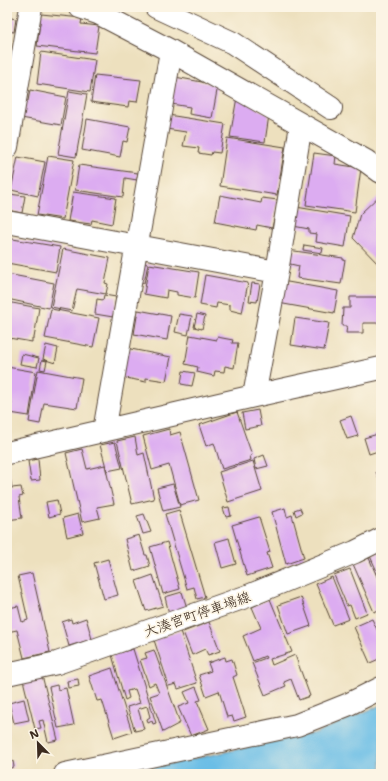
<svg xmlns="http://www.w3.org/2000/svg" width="388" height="781" font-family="'Shantell Sans','Klee One',sans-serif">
<rect width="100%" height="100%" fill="#fcf5e5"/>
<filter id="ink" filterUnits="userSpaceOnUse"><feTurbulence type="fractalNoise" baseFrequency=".025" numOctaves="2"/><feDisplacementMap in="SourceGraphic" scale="8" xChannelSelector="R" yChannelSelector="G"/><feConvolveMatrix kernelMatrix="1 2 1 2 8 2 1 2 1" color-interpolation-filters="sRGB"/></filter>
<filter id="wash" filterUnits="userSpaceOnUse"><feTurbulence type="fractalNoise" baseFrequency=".012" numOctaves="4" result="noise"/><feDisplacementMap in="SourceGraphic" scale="16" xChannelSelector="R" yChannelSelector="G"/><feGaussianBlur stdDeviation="0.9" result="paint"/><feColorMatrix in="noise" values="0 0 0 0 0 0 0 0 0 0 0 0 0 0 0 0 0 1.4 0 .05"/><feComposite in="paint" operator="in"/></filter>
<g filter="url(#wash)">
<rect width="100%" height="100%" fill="#ede0be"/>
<path fill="#6abee6" stroke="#527482" d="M381 705V774H121L315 733Z"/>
<g id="blocks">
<path fill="#dcacf1" d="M41 14 82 18 81 24 99 26 95 53 37 46Z
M7 17 16 19 14 32 7 31Z
M7 52 14 53 9 82H7Z
M41 52 95 60 90 92 37 84Z
M95 75 141 80 137 102 129 101 128 107 91 102Z
M175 77 218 85 212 118 189 114 190 107 171 104Z
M30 90 66 97 61 125 21 118 24 101H28Z
M69 91 87 94 76 157 58 154Z
M237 97 269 115 265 142 230 137Z
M168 115 225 124 220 153 212 152 211 155 198 153 199 148 183 146 186 132 166 129Z
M87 119 130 127 127 142 123 141 120 157 82 150Z
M227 138 285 147 277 195 220 186Z
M314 153 336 156 335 164 361 168 355 212 306 205Z
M48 156 74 160 63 219 37 215Z
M18 157 45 162 38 196 11 190Z
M79 165 138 173 137 180 125 178 123 197 75 190Z
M73 192 116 198 112 224 92 220 91 224 68 221Z
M9 194 25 196 22 213 7 210Z
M381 194V267L353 238 360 214Z
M220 195 261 203 262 198 278 200 272 228 257 225 256 230 215 222Z
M296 207 350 216 345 247 316 242 317 234 309 233V229L293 226Z
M7 238 60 247 56 272 7 263Z
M304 245 323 248 322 253 303 250Z
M63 249 110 258 105 283 108 284 106 294 77 289 72 311 51 307Z
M288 250 343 258V260H345L341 284 297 278 299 266 286 263Z
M141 263 148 264 144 283 138 282Z
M149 264 199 272 195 298 177 295V292L167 290 166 298 144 294Z
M7 274 54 283 49 308 7 299Z
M205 275 248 283 242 313 230 310V305L217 303 216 308 200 305Z
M282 281 338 291 334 313 278 303Z
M252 283 260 284 257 302 249 301Z
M104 295 116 297 113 317 95 314 97 299 103 300Z
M350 297H381V323H363V333H346L347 326H342L343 308H350Z
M7 302 39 308 34 338H32V342L9 338Z
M51 309 99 318 93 347 45 338Z
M138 310 171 316 167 340 134 334Z
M179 314 192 316 188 335 175 332Z
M197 314 205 316 202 329 194 327Z
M295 318 329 323 324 350 291 345Z
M190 335 217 340V337L233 340 232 343H238L234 368 225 366 224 372 215 371 214 376 197 372 198 367 185 364Z
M46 345 58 348 55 363 43 359Z
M126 348 171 357 166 381 146 378V382L121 377Z
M22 354 39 358 37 367 20 364Z
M42 360 47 361 45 370 40 369Z
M7 367 36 372 29 416 10 413 12 402H7Z
M38 370 82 378 77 408 44 403 40 424 29 422Z
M183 371 195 373 192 386 181 384Z
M258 410 261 426 245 429 242 413Z
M237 412 252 455 250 456 251 460 222 469 214 443 206 446 199 425Z
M351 416 358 436 347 439 340 420Z
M169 429 170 435 180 432 199 500 180 505 169 465 152 470 143 436Z
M378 434 381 450 369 454 364 438Z
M135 437 138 455 144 453 154 499 132 504 117 441Z
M115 442 122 468 107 471 100 445Z
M82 449 87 469 105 465 114 504 97 507 100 518 82 522 66 453Z
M264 455 268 466 256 469 254 459Z
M38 459 40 480 31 481 28 461Z
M253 461 262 491 228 502 219 472Z
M381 470V483L376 472Z
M7 472H9L12 488 21 487 23 496 19 497 22 518 7 520Z
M173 484 180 507 163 511 157 488Z
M57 500 60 514 49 517 46 502Z
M229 507 231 516 226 517 223 508Z
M285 508 287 517 292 515 304 558 286 564 272 512Z
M300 508 302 513 296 516 294 510Z
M179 510 205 597 197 599 194 587 187 589 165 514Z
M78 514 83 533 67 537 63 518Z
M144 514 151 532 143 534 137 516Z
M259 517 270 552 267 553 272 568 247 576 232 525Z
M139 535 145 555H147L150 566 133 571 125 539Z
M229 538 236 564 222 568 215 542Z
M167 542 180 589 163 594 150 547Z
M381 551V580L370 556Z
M369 558 381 586V609L374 612 353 564Z
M108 559 118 595 104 599 94 563Z
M350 569 367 613 355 618 350 605 347 606 334 575Z
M32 573 50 652 24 658 17 630 7 632V602L9 608 18 606 22 622 28 620 18 576Z
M153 575 163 606 146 611 136 581Z
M332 577 349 619 333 625 316 584Z
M182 592 187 608 169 614 165 597Z
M301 597 311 626 288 634 278 605Z
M270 599 292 652 270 659 272 665 295 655 310 696 299 700 291 679 284 682 286 686 265 695 252 663 266 658 265 656 253 661 243 636 261 628 252 607Z
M86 618 92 639 69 646 62 622 71 619 72 623Z
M372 619 381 638V658L370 663 354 627Z
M209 622 220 651 208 655 205 649 192 655 183 632Z
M180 631 197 683 178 689 176 684 169 686 154 640Z
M133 649 156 723 153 724 152 721 148 723 147 719 150 717 147 706 138 709 144 729 135 731 127 707 140 703 135 689 127 691 129 698 125 700 112 655Z
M154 650 180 723 163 732 150 696 159 693 155 683 149 686 140 660 147 658 145 653Z
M225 657 226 661 232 659 237 675 233 677 246 717 234 721 232 716 227 717 219 691 206 696 199 675 211 671 208 663Z
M112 668 132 732 114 738 102 700 97 701 89 676Z
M42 675 58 740 48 742 43 720 39 721 41 728 35 729 23 680Z
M78 679 79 686 68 688 67 681Z
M57 685 58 690 66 688 74 725 58 728 49 687Z
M196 687 201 700 197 701 209 729 191 736 178 707 189 703 184 692Z
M24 699 29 720 14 723 9 703Z
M7 724 9 734 7 735Z
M13 761 14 767 7 769V762Z"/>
</g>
</g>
<g filter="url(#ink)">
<use href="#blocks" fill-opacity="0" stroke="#564536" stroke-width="1"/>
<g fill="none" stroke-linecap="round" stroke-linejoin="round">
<defs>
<path id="minor" d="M80 7 98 13 171 51 366 161 381 172
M156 7 233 43 331 108
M7 147 31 7
M7 222 277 272
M254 396 277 272 301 125
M104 431 171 51
M7 453 254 396 381 368
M65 774 297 725 347 705 381 688"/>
<path id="major" d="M7 674 57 663 248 596 355 552 381 539"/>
</defs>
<use href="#minor" stroke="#564536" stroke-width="24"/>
<use href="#major" stroke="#564536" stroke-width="24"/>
<use href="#minor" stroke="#fff" stroke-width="22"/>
<use href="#major" stroke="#fff" stroke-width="22"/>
</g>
</g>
<g text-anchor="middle" stroke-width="3.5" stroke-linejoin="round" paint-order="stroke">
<g font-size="14" fill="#3b2a1e" stroke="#fcf5e5">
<text transform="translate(197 614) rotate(-19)" y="5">大湊宮町停車場線</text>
</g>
</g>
<rect width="388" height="781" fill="none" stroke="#fcf5e5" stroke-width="24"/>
<g transform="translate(38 743) rotate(337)" stroke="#fcf5e5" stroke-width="3" paint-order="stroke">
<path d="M0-3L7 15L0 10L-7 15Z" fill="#3b2a1e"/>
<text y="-6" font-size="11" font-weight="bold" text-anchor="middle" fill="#3b2a1e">N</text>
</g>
</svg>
